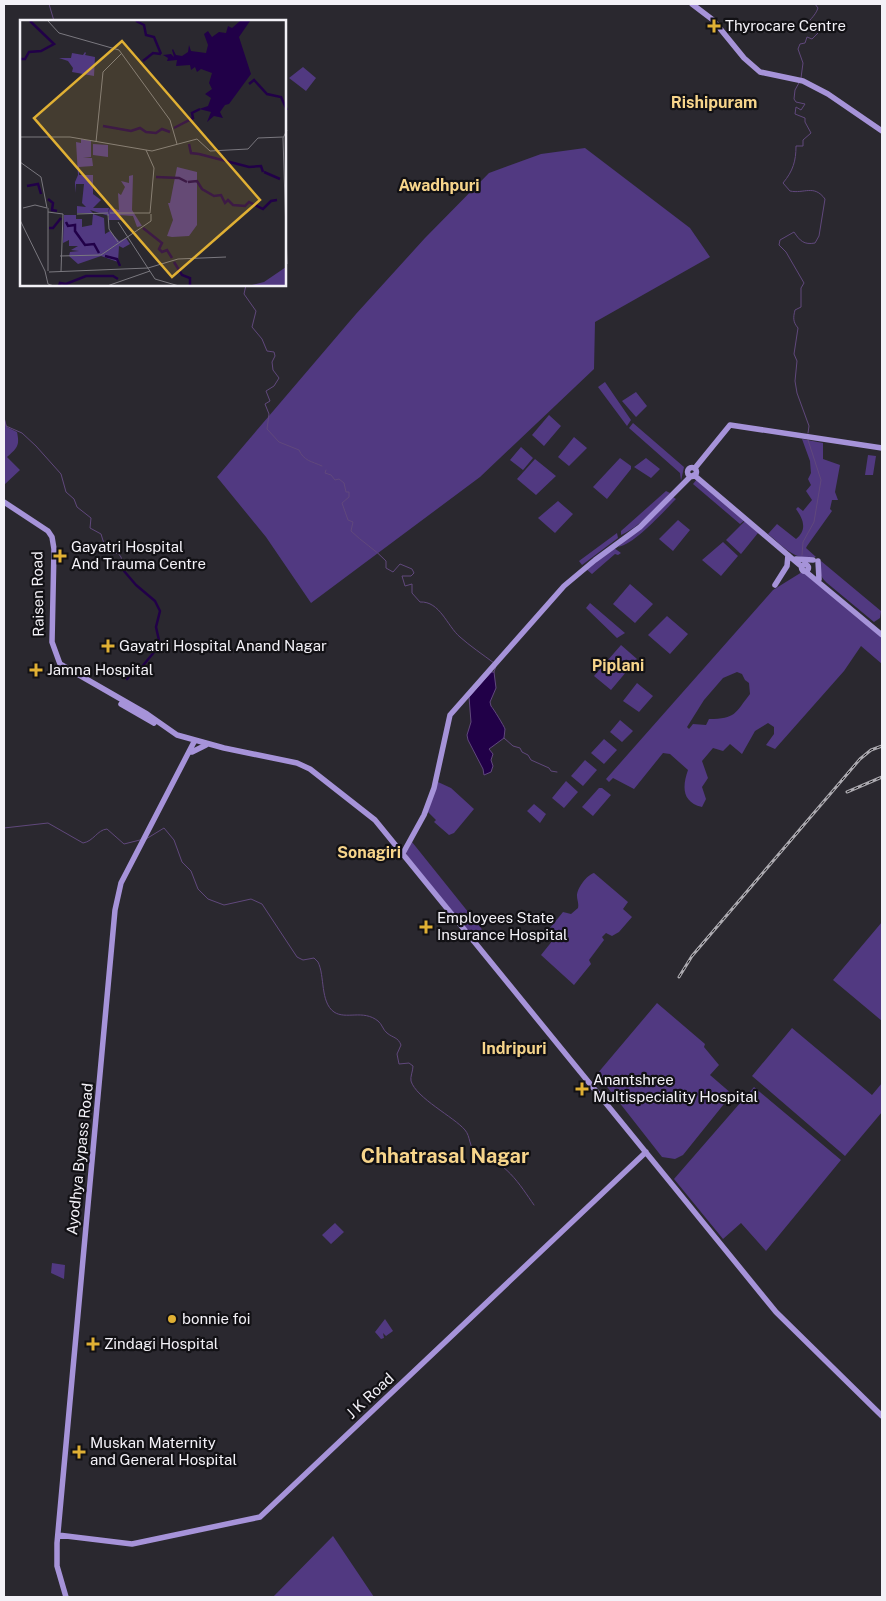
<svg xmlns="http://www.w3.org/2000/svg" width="886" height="1601" font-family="'Public Sans',sans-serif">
<rect width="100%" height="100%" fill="#2a282f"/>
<path fill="#513981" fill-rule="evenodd" d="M303 67 316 78 306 91 289 78Z
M585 148 690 228 710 257 595 322 594 369 480 477 311 603 266 537 217 477 356 314 425 238 489 173 541 154Z
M605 382 631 420 627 426 598 387Z
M636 392 647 406 636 417 622 401Z
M4 415 7 427 17 432C20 446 17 448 7 457L20 470 4 485Z
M549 415 561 426 544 446 532 435Z
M633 423 684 467 681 481 680 473 629 428Z
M574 437 587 448 569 466 558 457Z
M802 439 823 443V459L840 465 835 492 838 500H832L830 509 832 511 807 546 806 548 816 557C795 562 783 546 768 534L777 524 796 539C807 530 804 520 796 509L798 507 803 511 812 500 806 491 811 485 808 479 811 473 810 461Z
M521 447 533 458 523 470 510 460Z
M868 455 876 456 873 475H865Z
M620 458 631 466V469L607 499 593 487Z
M646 458 660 469 651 478 634 467Z
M535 459 556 476 536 495 517 479Z
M697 479 745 520 740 524 693 484Z
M666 491 670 493C657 508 639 527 621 535V531Z
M673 497 676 499C663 512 635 544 618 547Z
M558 501 573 514 555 533 538 518Z
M678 520 690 530 673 551 659 539Z
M746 520 758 533 741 554 726 540Z
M617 533 618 538 582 565 579 561Z
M723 542 738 556 721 576 702 560Z
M614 548 621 553 618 555 615 554 592 574 586 569Z
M821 561 881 611 880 618 874 622 827 583C820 576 817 570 821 561Z
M802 572H806L882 638V664L861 646 844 671 775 749 766 745 774 734V727L768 723 755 731 742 754 730 744 723 751 713 748 702 761 708 778 702 787 706 799 702 807C682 802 682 787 688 770L670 754 663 753 634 789 613 778 609 782 606 779 773 590ZM737 672 742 674 745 680 749 683 750 694C735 713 736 719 709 719L706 725 693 724 689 729 687 727 704 700 723 678Z
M630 584 653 604 635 623 613 604Z
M590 603 625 633 617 638 586 608Z
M667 616 688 634 670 654 648 635Z
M621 645 637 659 611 690 594 676Z
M637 683 653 696 639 712 623 701Z
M620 720 633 731 622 742 610 732Z
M604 739 617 750 604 764 591 753Z
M585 760 597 770 583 786 571 776Z
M566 781 578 792 564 808 552 798Z
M438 782 451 788 474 809 454 833 449 835 434 822 436 820 427 811Z
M599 788H602L611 795 593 816 582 807Z
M534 804 546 814 540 823 527 811Z
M412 842 485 933 487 936 484 940 482 939 478 943 408 857 406 853Z
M594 873 628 902 623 909 632 917 619 932 612 936 606 933 602 937 604 940 589 960 591 964 574 985 541 955 553 940 546 933 563 912 571 914 578 908C579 903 577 900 577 896 577 888 587 875 594 873Z
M882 922V1021L833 980Z
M657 1003 705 1044 704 1047 719 1065 710 1075 732 1094 683 1155 675 1159 662 1157 597 1074Z
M792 1028 872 1095 882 1083V1112L845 1156 752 1076Z
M754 1087 841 1160 766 1251 741 1223 723 1239 674 1179Z
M335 1223 344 1232 331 1244 322 1235Z
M52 1263 65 1265 64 1279 51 1273Z
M385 1319 393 1331 386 1336 383 1333 384 1338 381 1339 375 1332Z
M333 1536 374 1597H273Z"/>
<path fill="#210048" stroke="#60487c" d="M491 672H494L496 688 490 702 491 706C493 708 504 726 505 729L504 738 489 749 493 754 491 760 493 766 491 772 484 775 483 769 468 740 467 735 471 722 469 697Z"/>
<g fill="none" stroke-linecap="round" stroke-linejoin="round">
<path stroke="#60487c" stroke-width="1" d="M49 4 54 21
M801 78 803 63 798 49 800 44 805 43 807 37 812 39 821 30 816 26 805 28C808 20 815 17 818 8L815 4
M800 81 795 90 794 99 796 102 805 104 801 110 796 107 795 114 805 118V122L811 133 803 140V146H796C796 161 793 171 783 183L790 191C804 194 814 184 825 199L819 236 815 243C804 245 800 241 794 232L780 240 779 245 786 252 804 283 801 288V307L795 310C793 318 793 322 798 328L794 354 797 361 795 381 797 393 809 426 808 433
M246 285 244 294 256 311 252 327 262 339 267 351 274 352 275 356 272 362 273 370 279 378 274 386 266 391 270 401 265 404 269 414 267 429 279 442 299 450C304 461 311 461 322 466
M4 418 6 426 22 433 36 446 61 474 66 492 74 499 77 507 91 518 90 528 101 534 105 547 113 554 118 553 121 557 124 571
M326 470 325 473 331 475 335 480 339 479 344 483 346 492H349V497L342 503 348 520 353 522 351 531C362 542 376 550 386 561V568L393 572 400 564 412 569 414 573 411 576H402L405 586 412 584V593L420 602C440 601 447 626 460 637 470 646 482 654 494 663
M802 555 803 542 814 522 821 480 808 440
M494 672 496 666
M504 738 513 746 520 748 522 752 528 755 531 760 549 768 551 771 557 772
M4 828 48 823 83 843C94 841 97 830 107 829L124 844 140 840
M146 839 164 828 174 840 182 862 191 871 198 889 208 899 224 905 251 899 262 904 297 957 303 960 314 958 318 962C325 976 320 1002 334 1012 346 1020 363 1009 378 1021 382 1024 383 1030 387 1033 393 1038 398 1037 401 1045L397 1054 399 1064 409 1063 413 1066C413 1071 410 1077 411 1081 416 1098 454 1117 465 1130 471 1137 468 1146 478 1157 504 1158 520 1185 534 1205"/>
<path stroke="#210048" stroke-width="2.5" d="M124 571 136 585 155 601 160 611 156 627 160 645 140 669 136 668 127 679"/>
<path stroke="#a693d9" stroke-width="5.5" d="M692 4 713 20 744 58 760 72 803 81 828 94 882 131
M687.5 472a4.5 4.5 0 1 1 9 0a4.5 4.5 0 1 1-9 0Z
M695 468 730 425 882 448
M694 475 802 567
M4 502 48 531 52 537 54 549 52 642 60 664 147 714 177 735 224 748 297 763 310 769 375 820 776 1312 882 1416
M796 559 813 560
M818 561 819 579
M801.5 568a3.5 3.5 0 1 1 7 0a3.5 3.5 0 1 1-7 0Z
M805 571 882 635
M775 585 787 566 788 555
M121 704 154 723
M192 752 206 745
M402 855 424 815 434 788 450 715 564 586 595 560 640 527 691 476
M58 1535 132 1544 260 1517 646 1152
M66 1597 57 1566V1543L115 910 121 883 195 740"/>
<defs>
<path id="rail" d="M847 792 882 777
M679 977 692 956 860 759 871 750 882 746"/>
</defs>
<use href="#rail" stroke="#acaab0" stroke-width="3"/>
<use href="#rail" stroke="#121115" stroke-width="1" stroke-dasharray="4" stroke-linecap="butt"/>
</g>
<g fill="#e0b034" stroke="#121115" stroke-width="2">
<path d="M711.5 18.5h5v5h5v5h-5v5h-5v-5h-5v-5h5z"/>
<path d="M57.5 548.5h5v5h5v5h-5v5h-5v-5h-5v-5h5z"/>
<path d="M105.5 638.5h5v5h5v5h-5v5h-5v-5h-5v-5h5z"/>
<path d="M33.5 662.5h5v5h5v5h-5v5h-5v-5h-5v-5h5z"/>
<path d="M423.5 919.5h5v5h5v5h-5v5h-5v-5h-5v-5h5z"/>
<path d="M579.5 1081.5h5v5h5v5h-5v5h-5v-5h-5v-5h5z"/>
<circle cx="172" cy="1319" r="5"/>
<path d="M90.5 1336.5h5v5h5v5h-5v5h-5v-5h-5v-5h5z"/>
<path d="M76.5 1444.5h5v5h5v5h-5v5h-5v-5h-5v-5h5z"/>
</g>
<g text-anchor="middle" stroke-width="4.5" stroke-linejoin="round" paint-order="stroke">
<g font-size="15" fill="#f3f1f7" stroke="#121115" text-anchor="start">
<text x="725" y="31">Thyrocare Centre</text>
<text x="71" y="552">Gayatri Hospital<tspan x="71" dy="17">And Trauma Centre</tspan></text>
<text x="119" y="651">Gayatri Hospital Anand Nagar</text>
<text x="47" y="675">Jamna Hospital</text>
<text x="437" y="923">Employees State<tspan x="437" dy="17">Insurance Hospital</tspan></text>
<text x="593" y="1085">Anantshree<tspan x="593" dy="17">Multispeciality Hospital</tspan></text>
<text x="182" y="1324">bonnie foi</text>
<text x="104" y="1349">Zindagi Hospital</text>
<text x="90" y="1448">Muskan Maternity<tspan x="90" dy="17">and General Hospital</tspan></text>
</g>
<g font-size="15" fill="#f3f1f7" stroke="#121115">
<text transform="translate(38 594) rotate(-91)" y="5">Raisen Road</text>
<text transform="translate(80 1159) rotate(-84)" y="5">Ayodhya Bypass Road</text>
<text transform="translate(370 1396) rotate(-43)" y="5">J K Road</text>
</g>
<g font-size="16" font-weight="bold" fill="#f7d58b" stroke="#121115">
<text x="714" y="108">Rishipuram</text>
<text x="439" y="191">Awadhpuri</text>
<text x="618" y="671">Piplani</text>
<text x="369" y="858">Sonagiri</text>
<text x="514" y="1054">Indripuri</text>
</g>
<g font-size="20" font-weight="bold" fill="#f7d58b" stroke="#121115">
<text x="445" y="1163">Chhatrasal Nagar</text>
</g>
</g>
<g transform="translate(20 20)">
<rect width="266" height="266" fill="#2a282f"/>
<path d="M65 32 66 33 65 35 75 37 74 56 52 52 53 48 48 41 39 38H51L52 33 63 35ZM61 119 71 121V137L63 138H72L73 146 59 147V155H73V174L81 180 73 188H89L88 193 90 188 99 190 98 173 101 175 105 167 101 161 109 163V156L113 155 112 190 122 206 117 207 113 196 99 195 102 200H89V196L70 190 73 193H57V186L66 187 62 183 64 164H56L55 173V162L58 155 56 122 61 123ZM73 124 88 125V137L73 135ZM157 147 177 152V205L169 216 152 217 147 216 153 200 148 183H150ZM73 194 84 198 85 214 90 211 99 221 106 218 110 224 103 228 99 226 98 242 81 236 58 244 49 236 50 232 59 231 51 230 58 226H49V220L43 223 44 195H56V199H62V207L72 205ZM266 247V266H228L244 262Z" fill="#513981"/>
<path d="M220 1H236H230L219 17 231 54 209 84 205 85 200 92 203 98 194 96 187 102 191 92 179 89 188 86 191 78 185 74 192 69 189 63 192 53 181 49 177 52 175 47 171 50 170 45 156 46 157 40 147 41 148 38 143 35 151 34 154 37 152 30 153 29 156 35 162 36 168 32 169 25 171 31 186 33 188 25 184 14 188 11 192 17 199 12 206 13 208 6 212 8Z" fill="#210048"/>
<path fill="none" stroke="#210048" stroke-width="2.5" d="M116 1 124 5 126 15 134 17 141 34M0 39H5L9 32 21 31 34 24 10 1M123 41 133 33 141 34M229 64 234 60 247 74 261 77 267 90M83 106 111 111 120 108 126 112 136 113 142 109 150 112M154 108 173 98 172 93 180 89M169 124 171 133 179 134M179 134 229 147 241 146 243 152M244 152 260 159M136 157 159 158 167 162M168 162 177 161 182 169 194 176 201 175 205 183 208 180 213 185 225 186 229 182 243 189 251 181 257 180M7 166 18 164 21 174M28 179 33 183 32 190 37 191M46 202 48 206 55 205V211L65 225 74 224 79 233M29 208H33L41 198M123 208 142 223 139 229 142 232 147 230 152 238M85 236 97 239 100 246M154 242 162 255 170 258V266M39 266 40 263 46 264 66 256H93L98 259"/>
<path fill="none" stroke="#7a787f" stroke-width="1" d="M28 1 39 13 99 30 150 100 157 124M267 110 263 118 267 244M0 117H50L132 131 177 119 190 131 228 129 238 118 263 117M76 122 83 52 102 33M126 130 134 148 130 193M0 142 21 157 27 188 15 185 3 188M28 188V251M28 192 43 194M90 193H111M111 193H130M57 194 88 193M88 194 89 209 98 222M0 200 25 251 28 264 34 266M98 202 135 259 159 266M40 236 81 235 131 201V194M29 252 128 248 158 239 206 237M41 252 43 194M87 266 130 251"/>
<path fill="#e0b034" fill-opacity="0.15" stroke="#e0b034" stroke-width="2.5" d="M102 21 240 180 152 257 14 98Z"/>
<rect width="266" height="266" fill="none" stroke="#f3f1f7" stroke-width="2.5"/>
</g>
<rect width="886" height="1601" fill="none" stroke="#f3f1f7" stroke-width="10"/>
</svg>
